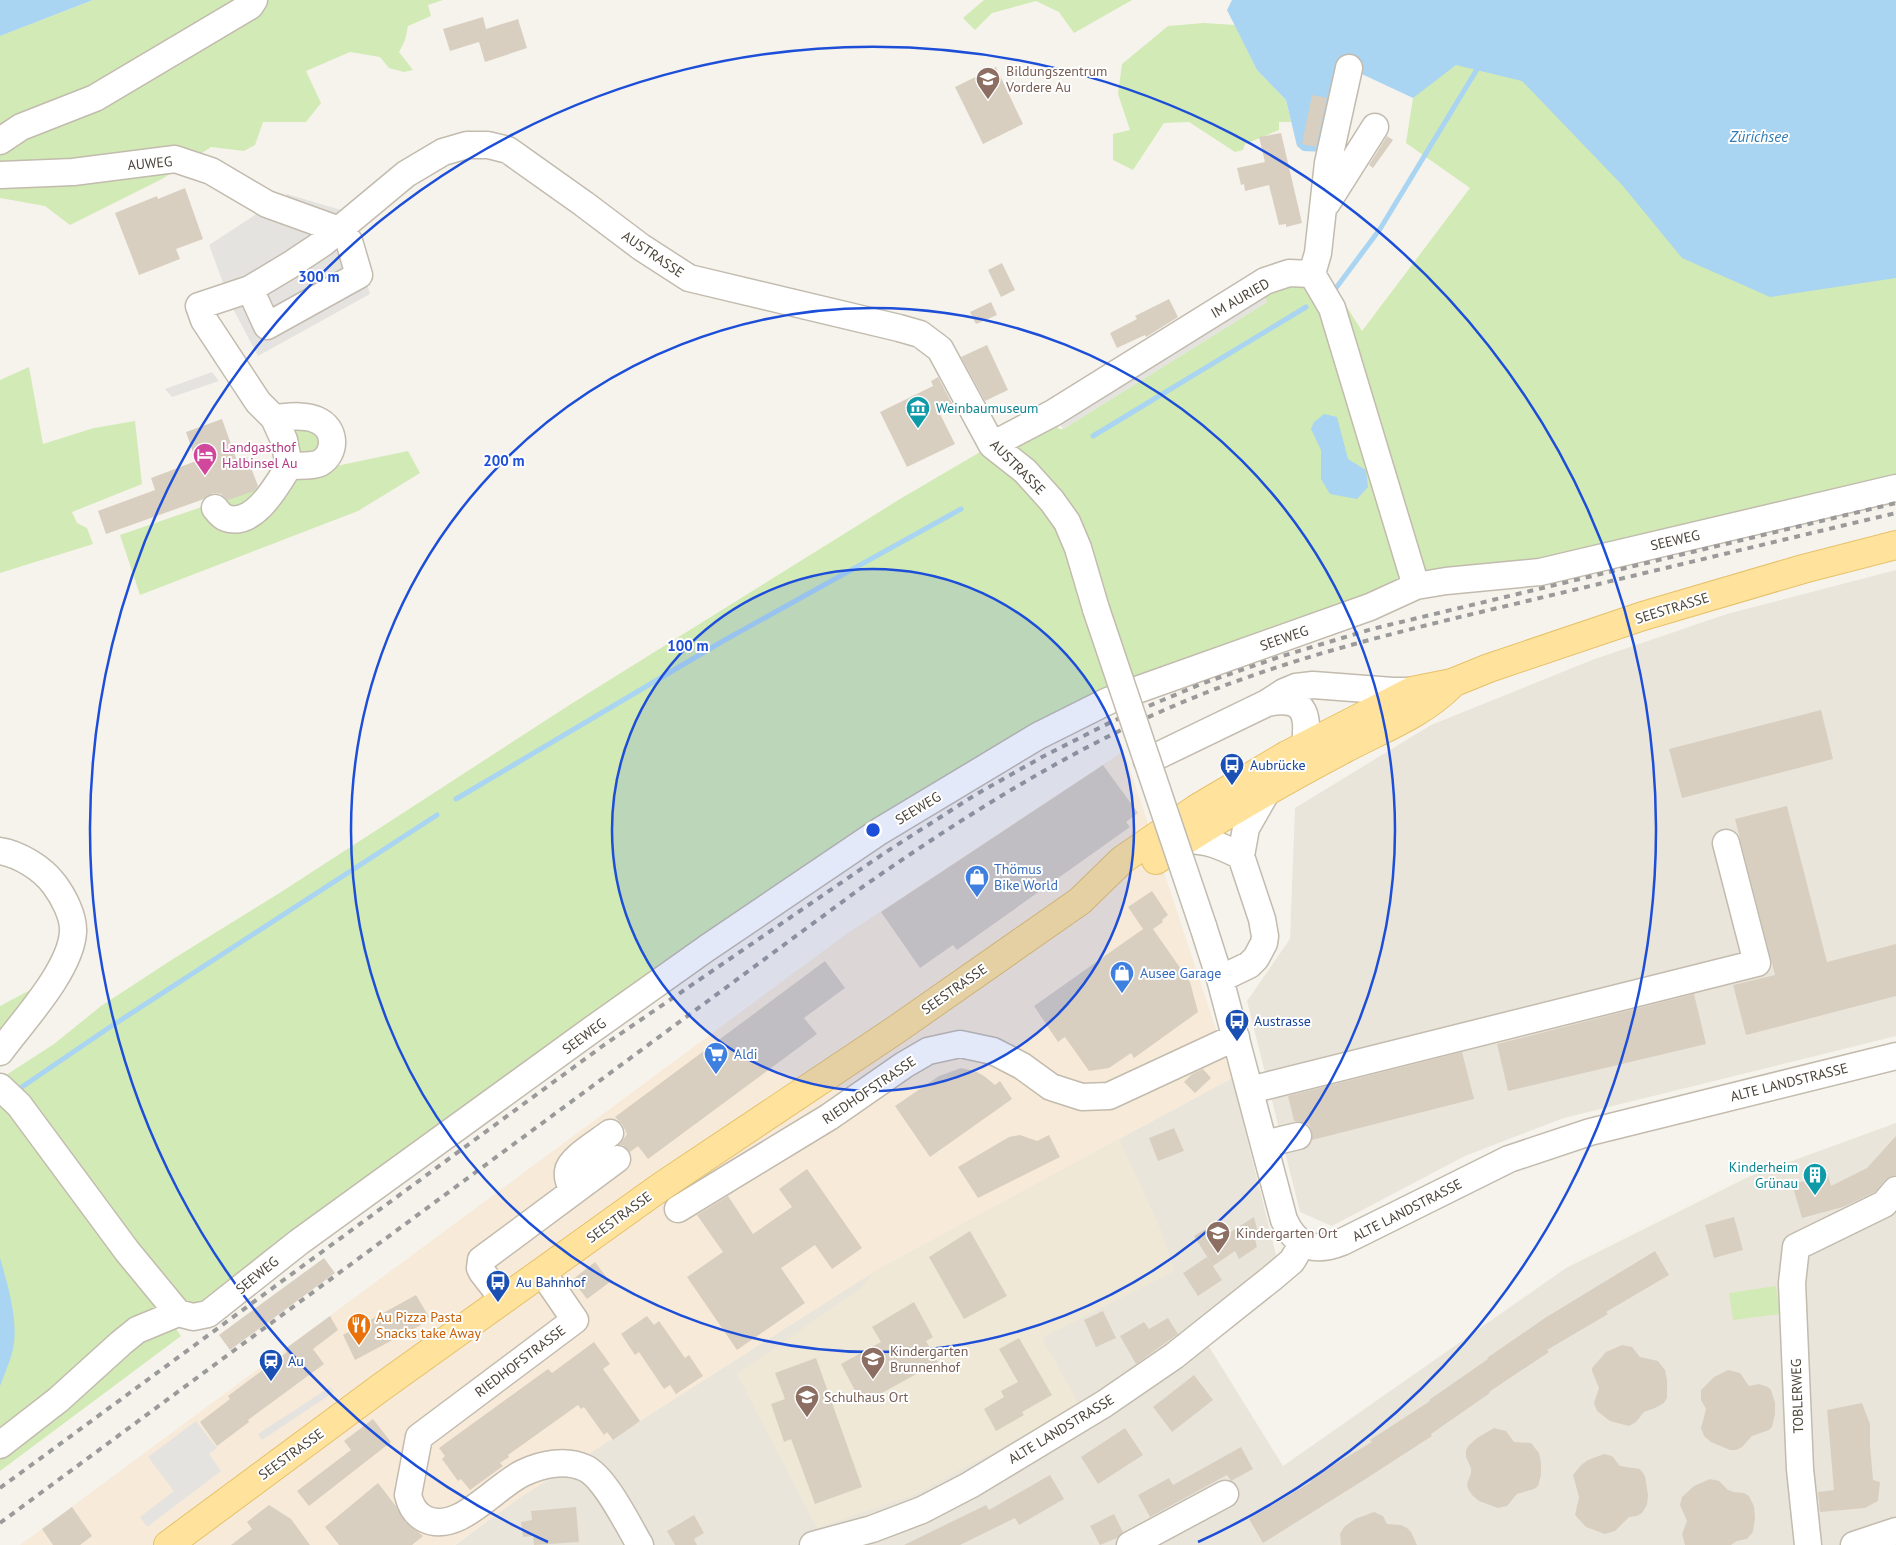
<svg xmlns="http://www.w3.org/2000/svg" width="1896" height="1545" font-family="'PT Sans',sans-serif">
<rect width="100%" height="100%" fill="#f6f3ec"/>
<path fill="#eae5da" d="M1896 570V1036L1564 1118 1465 1156 1332 1226 1300 1212 1247 1001 1290 939 1295 808 1431 725 1592 660 1727 614Z
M1232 1078 1283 1283 1208 1345 1283 1466 1566 1268 1748 1177 1896 1123V1545H455L519 1498 875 1271Z"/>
<path fill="#f7ead8" d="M1124 751 1232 1078 875 1271 519 1498 454 1545H20L845 935Z"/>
<path fill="#efe8d6" d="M1119 1139 1161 1230 1174 1271 1042 1338 1079 1405 916 1494 817 1528 737 1374 860 1289 875 1271Z"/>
<path fill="#d2eab5" d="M93 0H443L428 5 431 16 408 26 405 40 399 52 413 70 404 72 389 68 380 57 350 52 306 71 321 103 306 122H263L255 145 244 151 211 147 162 179 70 225 45 206 0 198V36Z
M984 0H1132L1074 33 1059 12 1036 1 992 13 975 30 963 18Z
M1204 23 1235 25 1257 70 1286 100 1291 122H1279V130L1245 144 1243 150 1235 152 1189 122 1164 123 1133 170 1113 160V134L1130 130 1118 94 1122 64 1168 26Z
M1484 43 1896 258V488L1446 581 1134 691 880 831 208 1314 167 1316 181 1336 0 1471V1079L54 1044 101 1006 173 959 278 894 571 704 900 499 992 445 1055 423 1059 429H1063L1267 302 1257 286 1289 273 1333 308 1343 301 1362 331 1470 188 1406 143 1413 98 1425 56Z
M29 367 43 444 94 428 135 421 142 484 72 512 77 523 87 528 93 544 0 573V380Z
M297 424H312L327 444 304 463 289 434Z
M408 451 420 473 358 511 140 595 120 535 298 474Z
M45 982 0 1049V1006Z
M1776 1286 1780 1314 1733 1320 1729 1293Z"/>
<path fill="#e5e3e0" d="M287 194 341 210 353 231 370 294 258 356 232 307 209 245Z
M1257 286 1267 302 1063 429 1053 413Z
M212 372 219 381 172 397 165 389Z
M330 1387 334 1392 262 1440 258 1434Z
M196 1421 217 1448 209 1454 221 1471 147 1527 140 1517 174 1491 148 1457Z"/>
<path fill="#a9d4f2" d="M0 0H93L0 36Z
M1232 0H1896V278L1770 297 1682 258 1623 186 1522 81 1456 65 1413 98 1349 68 1324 152 1303 151 1297 146 1286 100 1257 70 1227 10Z
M1324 414 1337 417 1348 459 1366 470 1368 487 1357 499 1330 494 1321 479V450L1311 429 1314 422Z
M0 1258C8 1286 20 1325 12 1353 9 1364 4 1375 0 1386Z"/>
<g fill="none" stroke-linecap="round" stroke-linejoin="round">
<path stroke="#a9d4f2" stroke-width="5" d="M1333 292 1380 229 1479 66
M1093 436 1306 307
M456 799 723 641 961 509
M16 1091 107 1029 437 815"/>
</g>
<path fill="#d8cfc1" d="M483 17 486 29 518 19 527 48 485 62 479 42 450 51 443 29Z
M996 67 1023 124 983 144 955 87Z
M1312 95 1327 98 1316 147 1302 144Z
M1281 133 1302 223 1286 227V224L1279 225 1269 185 1245 191 1244 184 1241 185 1237 168 1265 162 1259 137Z
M1387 136 1393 140 1373 168 1369 165Z
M185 188 203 239 176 249 180 259 139 275 115 213 157 196 158 199Z
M1002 263 1015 290 1001 297 988 270Z
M1169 299 1178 317 1146 337 1145 335 1117 348 1110 333 1137 319 1135 316Z
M991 302 997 315 976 324 970 312Z
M987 345 1008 390 985 401 961 357Z
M938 377 954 407 940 414 955 444 907 467 880 412 933 386 931 381Z
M222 419 237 461 247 457 258 486 254 491 228 500 221 494 213 493 204 499 106 534 98 511 155 490 151 478 196 461 186 432Z
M1821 710 1833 759 1682 798 1669 749Z
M1103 765 1138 813 1126 822 1130 827 957 950 953 945 920 968 881 912Z
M1787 806 1827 962 1896 944V996L1746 1035 1733 985 1775 975 1735 819Z
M1152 891 1168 915 1162 920 1163 922 1153 929 1190 982 1198 1012 1134 1058 1131 1053 1109 1068 1089 1071 1065 1037 1058 1042 1034 1006 1143 929 1128 907Z
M825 961 845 988 804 1018 817 1034 648 1159 638 1146 630 1152 623 1145H619L627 1134 622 1124 615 1117Z
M1694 994 1706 1044 1508 1091 1497 1044Z
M1462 1052 1474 1099 1312 1140V1132L1309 1125 1302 1122 1294 1121 1288 1096Z
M961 1068 975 1071 984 1076 995 1085 1000 1081 1012 1099 930 1157 895 1106 939 1076Z
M1203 1069 1211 1078 1195 1093 1184 1082 1192 1074Z
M1174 1128 1184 1151 1158 1161 1149 1138Z
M1020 1135 1037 1141 1049 1135 1060 1157 978 1198 958 1167 1009 1137Z
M1896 1136V1175L1891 1176 1885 1180 1875 1192 1843 1207 1802 1218 1792 1184 1828 1175 1831 1186 1867 1168Z
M807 1169 862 1248 832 1269 815 1245 781 1268 805 1303 737 1350 687 1277 723 1252 697 1215 728 1196 753 1234 792 1207 779 1189Z
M1254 1217 1259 1237 1255 1239 1257 1247 1239 1259 1235 1251 1213 1266 1194 1236 1215 1223 1224 1236Z
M1734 1217 1743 1250 1714 1258 1705 1225Z
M970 1231 1007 1296 964 1319 929 1257Z
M1655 1251 1669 1275 1606 1312 1608 1314 1547 1350 1549 1352 1489 1392 1490 1393 1431 1434 1432 1436 1364 1480 1263 1543 1249 1519 1311 1482 1310 1479 1372 1442 1370 1440 1430 1401 1429 1400 1488 1359 1487 1358 1545 1318Z
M1207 1257 1222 1280 1198 1296 1183 1273Z
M324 1258 335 1273 230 1350 219 1335Z
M595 1262 610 1282 587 1299 572 1280Z
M416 1295 429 1317 420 1322 421 1325 355 1360 343 1335Z
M914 1302 933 1337 926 1341 938 1362 862 1404 841 1364 881 1342 872 1327Z
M1103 1311 1116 1338 1096 1347 1084 1320Z
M330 1316 338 1330 313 1349 324 1364 248 1420 249 1422 217 1446 200 1422 230 1399 228 1396 287 1352 285 1349Z
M647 1316 654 1325 659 1321 685 1358 689 1355 703 1376 676 1394 670 1385 664 1389 639 1352 635 1355 621 1334Z
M1168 1318 1178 1334 1136 1364 1120 1336 1144 1322 1149 1329Z
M1019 1338 1052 1395 1022 1412 1024 1415 996 1431 984 1409 1004 1397 1001 1391 1018 1382 999 1349Z
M594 1342 610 1364 603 1369 640 1421 613 1440 607 1432 604 1435 584 1407 581 1409 578 1405 508 1455 509 1457 500 1463 503 1466 470 1490 461 1479 458 1481 442 1459 445 1456 439 1448 548 1369 552 1373Z
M1622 1345 1632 1347 1640 1357 1658 1361 1665 1370 1667 1380V1398L1664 1403 1655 1408 1644 1412 1636 1422 1629 1426 1610 1421 1597 1411 1594 1403 1599 1388 1592 1371V1368L1606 1352Z
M816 1358 862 1487 815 1504 791 1439 784 1442 771 1404 785 1399 775 1373Z
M1728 1370 1740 1373 1749 1386 1759 1384 1768 1387 1771 1390 1775 1403V1414L1772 1427 1769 1430 1752 1436 1742 1447 1736 1450H1730L1711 1442 1704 1436 1701 1428 1706 1409 1701 1400V1390L1714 1377Z
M1194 1375 1213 1400 1172 1432 1153 1407Z
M1862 1403 1870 1424V1445L1873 1480 1880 1482 1878 1501 1865 1508 1820 1512 1818 1492 1834 1490 1827 1410Z
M373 1419 391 1442 309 1506 297 1491 351 1450 344 1441Z
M1125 1428 1143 1455 1098 1484 1081 1457Z
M1494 1428 1506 1431 1514 1442 1531 1443 1539 1453 1541 1463V1475L1538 1486 1534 1489 1517 1494 1507 1506 1498 1508 1479 1501 1472 1495 1468 1489 1467 1484 1471 1473V1468L1466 1457V1451L1468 1446 1477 1438Z
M1241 1447 1253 1469 1231 1481 1227 1475 1150 1517 1138 1495 1169 1478 1173 1485Z
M1604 1454 1612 1456 1620 1466 1640 1469 1645 1476 1648 1495 1647 1505 1642 1513 1637 1516 1629 1517 1615 1531 1605 1534 1586 1527 1575 1515 1579 1497 1573 1475 1581 1465 1588 1460Z
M1050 1475 1064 1499 1019 1525 1015 1518 960 1545H904L986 1505 989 1510Z
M1710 1479 1719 1481 1728 1490 1734 1492 1744 1493 1749 1496 1754 1506 1755 1518 1753 1532 1747 1539 1737 1541 1731 1545H1685L1682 1534 1687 1521 1680 1505 1682 1497 1694 1486Z
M378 1483 395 1505 405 1522 423 1536 412 1545H339L325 1527Z
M269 1505 291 1519 310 1545H231L252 1529 247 1522Z
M72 1507 92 1536 80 1545H53L42 1529Z
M576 1507 579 1542 534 1545 533 1536 523 1537 521 1522 532 1520 531 1511Z
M1374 1512 1383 1516 1387 1524 1401 1525 1407 1528 1411 1532 1417 1545H1341L1340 1534 1344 1527 1355 1519Z
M1114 1514 1123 1532 1117 1538 1100 1545 1090 1526Z
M694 1515 704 1533 694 1539 697 1545H675L667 1531Z"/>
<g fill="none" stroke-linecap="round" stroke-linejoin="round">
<defs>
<path id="minor" d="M0 141 21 127 95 98 250 6 254 0
M0 175 73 172 175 159 211 171 267 204 339 230 349 241 359 275 267 326 250 289
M1327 203 1375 127
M1312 274 1318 253 1328 163 1349 68
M274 418C287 417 305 414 317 420 336 428 337 453 320 463 312 467 298 465 289 466
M992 445 1053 413 1265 281 1289 273 1312 274 1332 308 1416 586
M215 508C218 512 222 517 226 518 254 528 277 485 289 466L284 440 274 418 258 402 204 320 199 306 250 289 290 265 323 243 406 174 443 152 467 145H488L508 150 584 204 641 247 689 278 899 328 920 334 940 349 992 445 1025 471 1052 501 1067 522 1078 548 1096 609
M1267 703C1304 696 1309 712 1305 745
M1147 761 1267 703 1284 692 1296 687 1313 685 1393 691H1412
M1185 840C1208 840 1221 846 1241 856
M0 851C19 854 42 868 54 884 63 896 74 916 73 932 71 970 22 1022 0 1052
M1203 926 1220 979 1284 1220C1297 1248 1315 1253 1342 1242L1509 1159 1590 1132 1896 1056
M1220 979 1249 965 1256 958 1264 943 1265 936 1262 919 1241 856 1246 828 1266 793
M0 1087 19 1105 127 1251 178 1313
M1250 1090 1757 963 1726 843
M1264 1144 1298 1136
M573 1191C570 1184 567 1179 568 1171 569 1159 600 1141 610 1133
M678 1209 829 1117 904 1065 928 1051 960 1044 993 1051 1022 1066 1051 1087 1082 1097 1109 1096 1236 1037
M542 1272 575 1320 419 1437 408 1495C410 1504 415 1514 425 1519 458 1535 495 1486 523 1473 542 1464 566 1459 585 1468 605 1477 628 1525 640 1545
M503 1299 482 1272 480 1268 481 1260 617 1159
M0 1445 58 1400 121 1343 137 1330 178 1313 193 1317 208 1314 299 1242 590 1031 707 948 880 831 1038 736 1108 701 1134 691 1370 607 1416 586 1446 581 1540 572 1896 488
M813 1545 872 1529 922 1510 970 1485 1104 1404 1174 1356 1272 1278 1292 1261 1302 1244
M1130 1545 1225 1494
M1808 1545 1800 1469 1792 1283 1796 1247 1884 1204 1896 1190
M1854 1545 1896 1531"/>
<path id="major" d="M1156 860C1216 819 1280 783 1344 749 1381 729 1421 715 1451 685
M168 1545 380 1388 662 1186 897 1029 1080 901 1122 860 1196 809 1287 755 1412 691 1452 683 1489 668 1643 616 1803 569 1896 545"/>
</defs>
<use href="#minor" stroke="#c2bbae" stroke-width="29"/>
<use href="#major" stroke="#e6c16a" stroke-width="30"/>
<use href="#minor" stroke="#fff" stroke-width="26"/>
<use href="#major" stroke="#ffe39c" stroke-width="28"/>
<path stroke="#9a9a9a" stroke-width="4" stroke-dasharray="6 6" stroke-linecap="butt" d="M0 1488 604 1045 886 852 975 795 1042 757 1113 721 1201 684 1279 657 1372 629 1896 503
M0 1523 861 888C970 812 1081 742 1205 693 1309 652 1418 627 1527 601 1650 572 1773 542 1896 513"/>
<defs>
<path id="minor-bridge" d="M1096 609 1203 926"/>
</defs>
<use href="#minor-bridge" stroke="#c2bbae" stroke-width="29" stroke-linecap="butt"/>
<use href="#minor-bridge" stroke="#fff" stroke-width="26"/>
</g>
<circle cx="873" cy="830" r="261" fill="#1d4ed8" fill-opacity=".12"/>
<g fill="none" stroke="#1d4ed8" stroke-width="2.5">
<circle cx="873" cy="830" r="261"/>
<circle cx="873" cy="830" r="522"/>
<path d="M548 1542A783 783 0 1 1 1198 1542"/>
</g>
<defs>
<symbol id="university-pin" viewBox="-11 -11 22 30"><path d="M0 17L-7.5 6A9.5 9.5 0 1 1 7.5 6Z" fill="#8d6e63" stroke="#fff"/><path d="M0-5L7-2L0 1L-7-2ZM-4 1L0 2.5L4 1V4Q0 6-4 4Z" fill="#fff"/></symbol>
<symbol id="museum-pin" viewBox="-11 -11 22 30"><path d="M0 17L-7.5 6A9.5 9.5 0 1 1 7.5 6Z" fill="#0f9aa8" stroke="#fff"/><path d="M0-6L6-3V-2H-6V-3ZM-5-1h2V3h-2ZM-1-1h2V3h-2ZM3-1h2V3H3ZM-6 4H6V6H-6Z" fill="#fff"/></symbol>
<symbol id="hotel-pin" viewBox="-11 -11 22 30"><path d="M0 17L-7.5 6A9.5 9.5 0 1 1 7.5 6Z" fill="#d1479c" stroke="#fff"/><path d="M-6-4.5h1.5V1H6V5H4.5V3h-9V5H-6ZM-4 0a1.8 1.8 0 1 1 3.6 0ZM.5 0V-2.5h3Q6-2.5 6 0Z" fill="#fff"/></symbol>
<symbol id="bus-pin" viewBox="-11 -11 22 30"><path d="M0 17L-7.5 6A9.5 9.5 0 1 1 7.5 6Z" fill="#1a4fb4" stroke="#fff"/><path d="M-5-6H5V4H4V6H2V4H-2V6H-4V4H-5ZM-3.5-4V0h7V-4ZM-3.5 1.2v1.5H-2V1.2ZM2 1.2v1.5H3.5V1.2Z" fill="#fff"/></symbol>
<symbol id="shop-pin" viewBox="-11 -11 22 30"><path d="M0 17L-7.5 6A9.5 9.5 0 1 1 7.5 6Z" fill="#3f7fe0" stroke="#fff"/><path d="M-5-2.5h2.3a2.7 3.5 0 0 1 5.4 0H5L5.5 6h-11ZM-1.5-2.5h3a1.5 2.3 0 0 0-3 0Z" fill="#fff"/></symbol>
<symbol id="supermarket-pin" viewBox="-11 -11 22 30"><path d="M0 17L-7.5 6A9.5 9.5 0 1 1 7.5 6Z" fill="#3f7fe0" stroke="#fff"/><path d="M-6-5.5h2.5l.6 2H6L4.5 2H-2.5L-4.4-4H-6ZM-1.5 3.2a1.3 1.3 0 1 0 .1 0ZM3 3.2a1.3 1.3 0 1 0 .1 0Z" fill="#fff"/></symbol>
<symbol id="building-pin" viewBox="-11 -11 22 30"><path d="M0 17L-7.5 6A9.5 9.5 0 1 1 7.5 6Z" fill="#0f9aa8" stroke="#fff"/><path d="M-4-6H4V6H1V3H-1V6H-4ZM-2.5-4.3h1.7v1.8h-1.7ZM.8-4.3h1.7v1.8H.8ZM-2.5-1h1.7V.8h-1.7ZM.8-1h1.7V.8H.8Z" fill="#fff"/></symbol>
<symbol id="school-pin" viewBox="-11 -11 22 30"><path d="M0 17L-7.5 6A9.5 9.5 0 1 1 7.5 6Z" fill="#8d6e63" stroke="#fff"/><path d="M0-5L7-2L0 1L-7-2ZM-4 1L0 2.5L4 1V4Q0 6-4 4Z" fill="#fff"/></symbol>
<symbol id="restaurant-pin" viewBox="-11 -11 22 30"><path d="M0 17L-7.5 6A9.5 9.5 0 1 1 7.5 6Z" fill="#e8710a" stroke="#fff"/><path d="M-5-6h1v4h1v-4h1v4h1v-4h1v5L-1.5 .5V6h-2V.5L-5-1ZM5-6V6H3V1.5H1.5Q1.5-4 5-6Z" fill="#fff"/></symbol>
<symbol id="station-pin" viewBox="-11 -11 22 30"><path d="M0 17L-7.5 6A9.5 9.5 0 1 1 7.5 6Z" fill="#1a4fb4" stroke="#fff"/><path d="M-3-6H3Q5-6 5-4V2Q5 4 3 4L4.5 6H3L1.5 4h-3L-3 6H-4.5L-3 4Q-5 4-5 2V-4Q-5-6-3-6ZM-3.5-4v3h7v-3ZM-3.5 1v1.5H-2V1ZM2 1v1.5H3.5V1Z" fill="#fff"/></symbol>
</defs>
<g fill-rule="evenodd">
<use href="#university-pin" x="974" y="65" width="28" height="38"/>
<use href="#museum-pin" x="904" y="394" width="28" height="38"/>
<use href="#hotel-pin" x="191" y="441" width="28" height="38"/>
<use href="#bus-pin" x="1218" y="751" width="28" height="38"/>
<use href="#shop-pin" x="963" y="863" width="28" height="38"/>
<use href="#shop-pin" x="1108" y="959" width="28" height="38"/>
<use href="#bus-pin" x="1223" y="1007" width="28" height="38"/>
<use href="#supermarket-pin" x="702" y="1040" width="28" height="38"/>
<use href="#building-pin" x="1801" y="1161" width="28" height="38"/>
<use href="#school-pin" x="1204" y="1219" width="28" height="38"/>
<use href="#bus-pin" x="484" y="1268" width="28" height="38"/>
<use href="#restaurant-pin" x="345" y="1311" width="28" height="38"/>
<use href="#school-pin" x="859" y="1345" width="28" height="38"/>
<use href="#station-pin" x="257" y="1347" width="28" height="38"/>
<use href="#school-pin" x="793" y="1383" width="28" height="38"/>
</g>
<g text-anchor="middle" stroke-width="4" stroke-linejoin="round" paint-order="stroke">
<g font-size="14" fill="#785e54" stroke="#fff" text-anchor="start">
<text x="1006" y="76">Bildungszentrum<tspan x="1006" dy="16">Vordere Au</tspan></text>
<text x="1236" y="1238">Kindergarten Ort</text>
<text x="890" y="1356">Kindergarten<tspan x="890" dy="16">Brunnenhof</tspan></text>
<text x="824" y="1402">Schulhaus Ort</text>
</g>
<g font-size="14" fill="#4b4439" stroke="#fff">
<text transform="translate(150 163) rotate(-5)" y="5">AUWEG</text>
<text transform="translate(653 254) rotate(34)" y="5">AUSTRASSE</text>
<text transform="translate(1240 298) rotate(-30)" y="5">IM AURIED</text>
<text transform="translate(1018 467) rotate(45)" y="5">AUSTRASSE</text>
<text transform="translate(1675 540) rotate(-13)" y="5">SEEWEG</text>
<text transform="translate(1672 608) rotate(-17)" y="5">SEESTRASSE</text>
<text transform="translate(1284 638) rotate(-19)" y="5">SEEWEG</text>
<text transform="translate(918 808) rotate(-31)" y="5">SEEWEG</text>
<text transform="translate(954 989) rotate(-35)" y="5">SEESTRASSE</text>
<text transform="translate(584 1036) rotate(-36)" y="5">SEEWEG</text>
<text transform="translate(1789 1082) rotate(-14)" y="5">ALTE LANDSTRASSE</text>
<text transform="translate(869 1090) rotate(-34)" y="5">RIEDHOFSTRASSE</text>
<text transform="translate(1407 1210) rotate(-27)" y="5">ALTE LANDSTRASSE</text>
<text transform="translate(619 1217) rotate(-36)" y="5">SEESTRASSE</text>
<text transform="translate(257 1275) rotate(-39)" y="5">SEEWEG</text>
<text transform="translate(520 1361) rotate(-37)" y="5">RIEDHOFSTRASSE</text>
<text transform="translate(1797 1396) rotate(-92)" y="5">TOBLERWEG</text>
<text transform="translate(1061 1429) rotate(-31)" y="5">ALTE LANDSTRASSE</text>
<text transform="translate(291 1454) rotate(-36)" y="5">SEESTRASSE</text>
</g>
<g font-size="14" fill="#0d838f" stroke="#fff" text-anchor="start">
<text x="936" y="413">Weinbaumuseum</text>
<text x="1798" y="1172" text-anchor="end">Kinderheim<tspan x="1798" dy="16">Grünau</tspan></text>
</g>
<g font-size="14" fill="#b23c85" stroke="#fff" text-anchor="start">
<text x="222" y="452">Landgasthof<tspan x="222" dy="16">Halbinsel Au</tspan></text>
</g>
<g font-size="14" fill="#164399" stroke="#fff" text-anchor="start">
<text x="1250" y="770">Aubrücke</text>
<text x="1254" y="1026">Austrasse</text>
<text x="516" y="1287">Au Bahnhof</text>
<text x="288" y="1366">Au</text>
</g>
<g font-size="14" fill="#366cbe" stroke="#fff" text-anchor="start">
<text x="994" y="874">Thömus<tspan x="994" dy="16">Bike World</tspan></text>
<text x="1140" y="978">Ausee Garage</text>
<text x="734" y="1059">Aldi</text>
</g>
<g font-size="14" fill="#c56008" stroke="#fff" text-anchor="start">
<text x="376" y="1322">Au Pizza Pasta<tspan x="376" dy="16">Snacks take Away</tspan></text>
</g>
<g font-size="15" font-style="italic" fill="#2e7ab2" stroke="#fff">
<text x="1759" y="142">Zürichsee</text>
</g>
</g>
<circle cx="873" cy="830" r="8" fill="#1d4ed8" stroke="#fff" stroke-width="2.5"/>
<g font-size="15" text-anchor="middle" font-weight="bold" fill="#1d4ed8" stroke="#fff" stroke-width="4" stroke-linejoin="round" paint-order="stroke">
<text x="319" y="282">300 m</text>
<text x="504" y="466">200 m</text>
<text x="688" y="651">100 m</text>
</g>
</svg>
